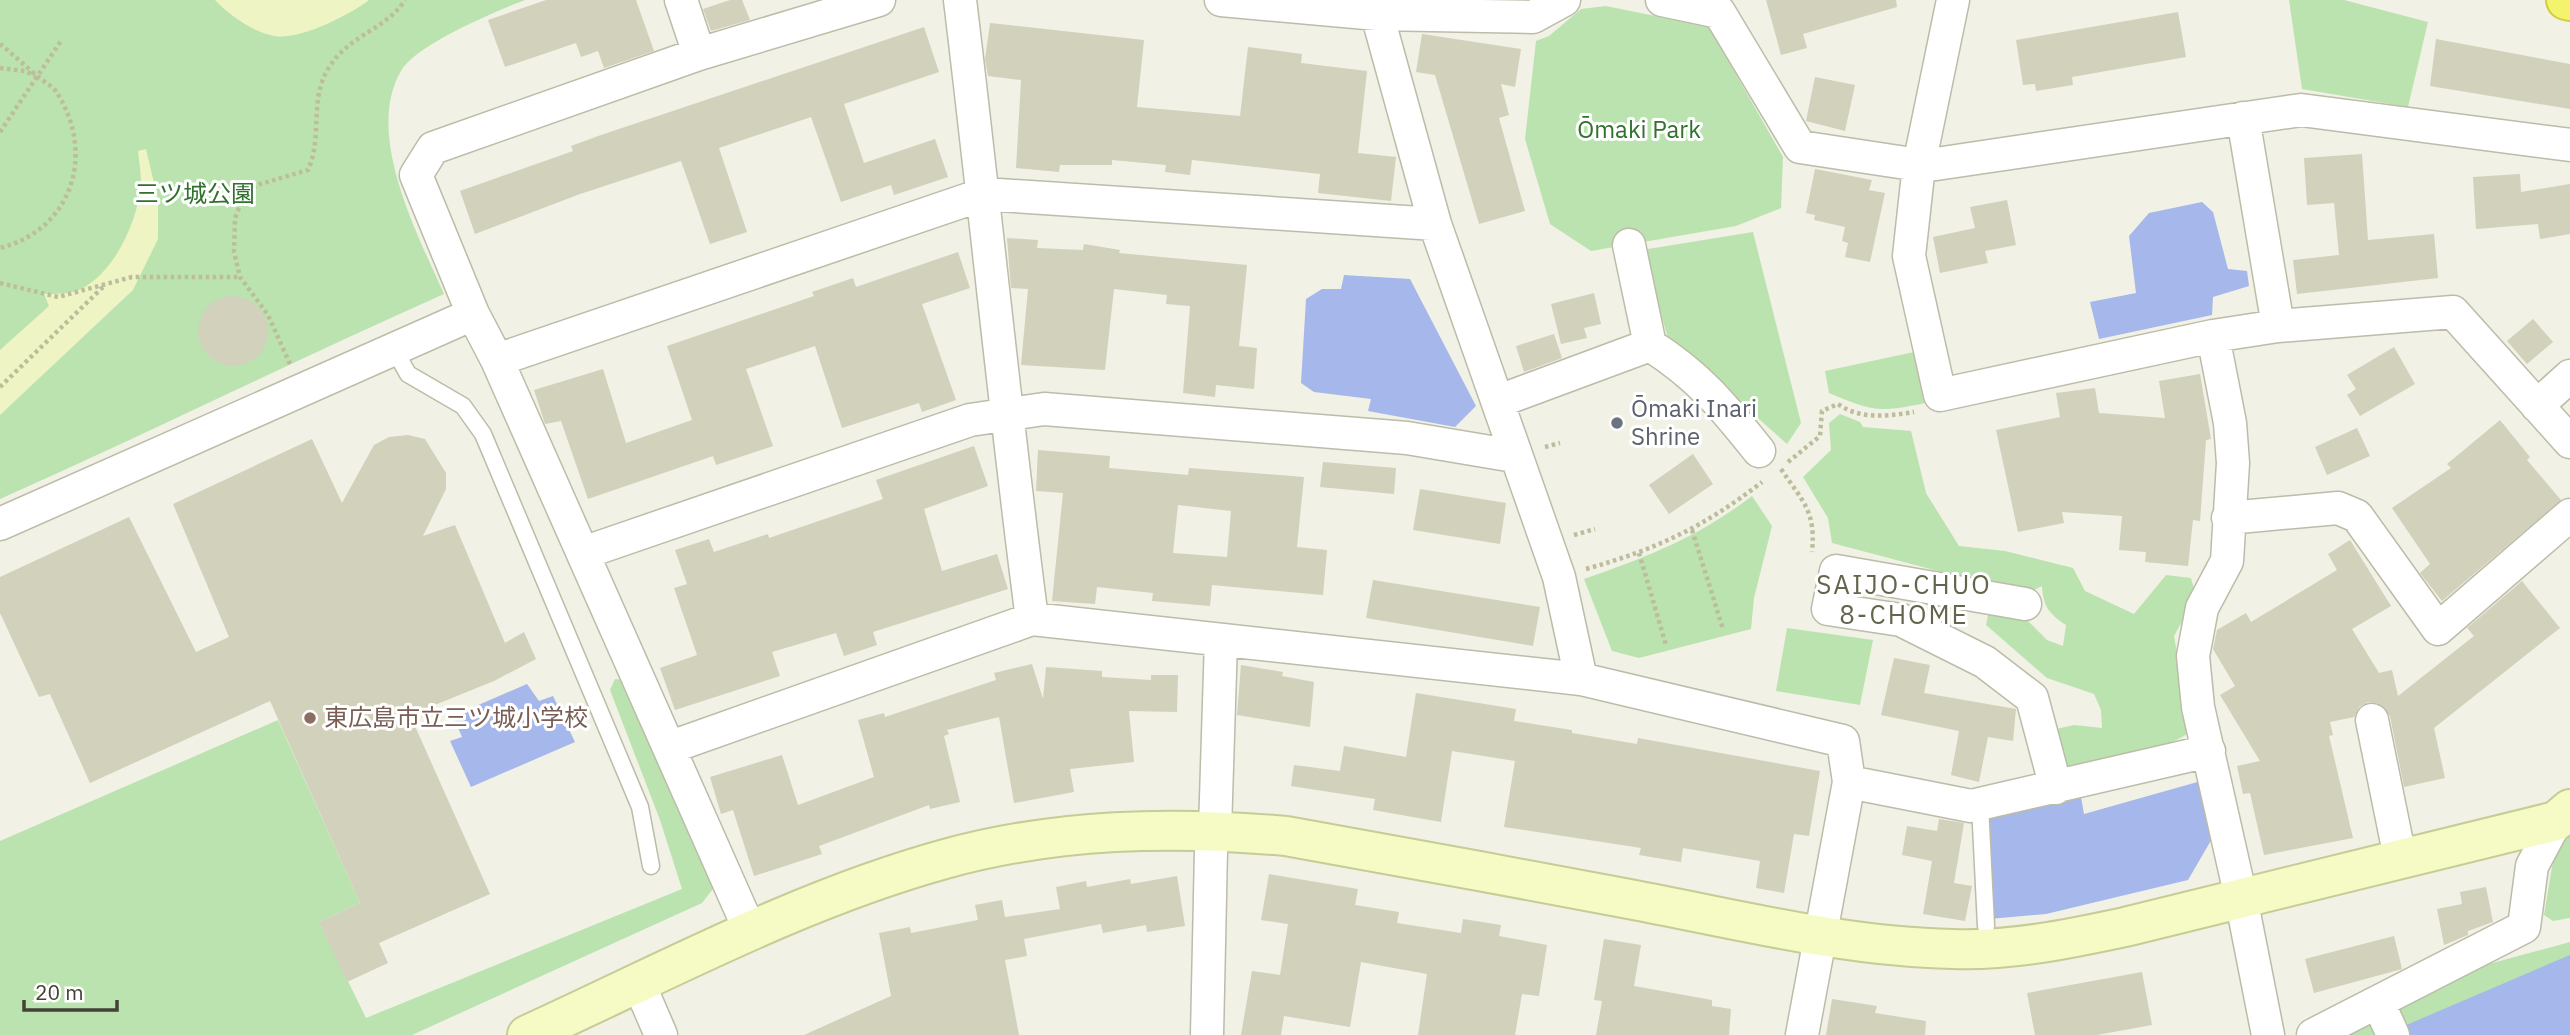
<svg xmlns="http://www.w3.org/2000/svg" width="2570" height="1035" font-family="'IBM Plex Sans','Noto Sans JP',sans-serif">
<rect width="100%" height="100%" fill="#f1f1e5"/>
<path fill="#bbe3b0" d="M0 0H525C496 11 415 45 401 71 364 134 418 235 444 294 295 360 149 433 0 499Z
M2289 0H2344L2428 22 2408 107 2302 89Z
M1606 6 1709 27 1783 157 1781 208 1736 226 1591 251 1550 224 1525 139 1536 41 1549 36 1581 9Z
M1753 232 1801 423 1787 444 1668 338 1642 250Z
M1914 352 1925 403C1880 413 1871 411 1829 393L1825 371Z
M1840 414 1860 422 1863 427 1911 431 1926 493 1959 546 2005 551 2073 568 2085 591 2134 614 2166 575 2191 578 2196 596 2174 636 2191 732C2157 752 2103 771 2064 766L2052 730 2074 725 2102 728 2101 710 2094 694 2047 678 1986 625 1989 610 2028 621 2047 640 2063 646 2066 625C2049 614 2043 606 2042 586L2034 590 1953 575 1832 543 1828 518 1803 477 1831 450 1829 423Z
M1752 496 1772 526 1754 598 1751 629 1639 658 1612 651 1584 579C1649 556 1697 538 1752 496Z
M1787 628 1873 640 1860 705 1776 691Z
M615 679 624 680 716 885 702 903 412 1035H0V841L278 720 360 903 319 922 366 1018 682 889 660 820 610 690Z
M2570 831V918L2553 921 2544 915 2554 855Z
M2570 942V1035H2339L2463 971Z"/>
<path fill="#eef4c3" d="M215 0H369C350 15 298 41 274 36 253 32 229 15 215 0Z
M146 149 158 200V239L133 290 0 415V350L49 306 44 294C55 294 70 294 81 289 116 271 138 220 141 183 141 173 139 161 138 151Z"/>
<path fill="#a5b7eb" d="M2202 202 2213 212 2228 269 2247 271 2249 286 2213 297 2212 315 2099 339 2090 302 2136 293 2129 236 2149 213Z
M1344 275 1410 279 1476 406 1455 427 1368 411 1371 399 1314 392 1301 383 1306 299 1322 289H1341Z
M527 684 539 701 553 696 575 742 471 787 450 741 462 737 453 716Z
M2201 781 2213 837 2188 880 2046 914 1989 919 1985 820 2081 797 2084 814Z
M2570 955V1035H2383Z"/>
<path fill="#d2d1bb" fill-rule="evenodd" d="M546 0H636L654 51 604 68 598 51 581 57 576 43 505 67 488 20Z
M730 0H742L750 20 711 31 703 9Z
M1766 0H1896L1897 7 1803 34 1807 48 1781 55Z
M2178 12 2186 57 2072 77 2073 85 2036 91 2035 84 2023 85 2016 40Z
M990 23 1144 40 1137 107 1240 116 1248 47 1302 54 1301 63 1367 71 1358 153 1396 157 1391 201 1318 193 1320 174 1192 160 1190 175 1165 172 1166 165 1112 160V165H1060L1059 172 1016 168 1021 80 988 76 985 59Z
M924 27 939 72 844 104 864 163 935 139 948 177 894 195 891 185 841 202 811 117 719 148 747 232 710 244 681 161 580 194 475 234 460 191 573 151 571 146 601 135Z
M1422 34 1521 49 1515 87 1501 84 1509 115 1499 118 1525 211 1479 224 1435 75 1416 72Z
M2436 39 2570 64V109L2430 86Z
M1815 77 1855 85 1845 131 1806 121Z
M2362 154 2368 240 2434 234 2438 278 2297 294 2293 260 2339 255 2334 203 2307 205 2304 158Z
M1815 169 1872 180 1869 190 1885 193 1870 262 1845 257 1848 243 1842 241 1845 227 1814 220 1815 215 1806 213Z
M2520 174 2521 192 2570 184V234L2540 239 2538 224 2476 229 2473 177Z
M2007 200 2016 245 1985 251 1988 263 1940 273 1933 237 1975 228 1970 207Z
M1007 238 1038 240 1037 248 1083 250 1084 244 1120 250 1119 253 1247 265 1239 346 1257 348 1254 389 1216 385 1215 397 1183 393 1190 306 1166 304 1167 295 1114 289 1105 370 1021 365 1028 289 1011 288Z
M958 252 970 288 922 304 956 400 922 412 919 403 842 428 815 346 746 369 773 446 716 465 713 456 588 499 561 421 545 424 534 390 603 369 626 443 692 420 667 346 814 296 812 292 853 278 856 287Z
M1594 293 1601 324 1584 328 1587 338 1561 344 1551 304Z
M198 331a35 35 0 1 1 70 0a35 35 0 1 1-70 0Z
M2533 319 2553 342 2527 364 2507 341Z
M1554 334 1562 358 1524 372 1516 346Z
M2394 347 2415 384 2360 416 2347 395 2356 389 2347 375Z
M2200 374 2211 439 2206 440 2200 521 2193 520 2188 566 2145 562 2146 552 2119 550 2122 516 2062 512 2064 523 2018 532 1996 430 2060 417 2056 393 2095 388 2099 413 2165 418 2159 381Z
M2500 420 2530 457 2527 460 2561 500 2442 601 2420 573 2430 564 2392 508 2451 468 2447 464Z
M2357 428 2370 456 2327 475 2315 447Z
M408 435 425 439 446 473V489L423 536 455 525 505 643 524 632 536 659 494 681 410 715 490 894 379 943 388 963 347 982 319 922 360 903 270 701 90 783 50 694 39 697 0 613V577L129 517 196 652 229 637 173 504 312 439 342 503 374 445 389 437Z
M974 446 988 486 924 509 942 571 997 554 1008 589 873 632 877 645 844 656 836 633 772 652 780 676 675 710 660 668 697 655 674 588 687 584 675 550 709 539 714 552 768 534 769 538 883 499 876 480Z
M1038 450 1110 456 1109 468 1188 475 1189 468 1304 477 1297 547 1327 550 1323 595 1212 585 1210 606 1152 601 1153 593 1097 587 1095 604 1052 601 1063 493 1036 491ZM1178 505 1231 511 1227 557 1173 553Z
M1693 454 1713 484 1669 514 1649 485Z
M1323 462 1396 468 1394 494 1320 487Z
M1420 489 1506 503 1500 544 1413 530Z
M2350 540 2391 606 2352 629 2379 673 2392 670 2398 696 2474 636 2467 628 2522 581 2560 628 2434 728 2445 778 2404 787 2390 716 2378 703 2368 702 2359 707 2354 717 2330 722 2333 735 2329 736 2353 838 2264 855 2250 793 2243 794 2237 766 2260 761 2220 695 2235 686 2213 649 2217 630 2246 613 2251 622 2337 570 2328 554Z
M1373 580 1540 607 1533 646 1366 618Z
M1894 658 1930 665 1924 693 2016 709 2013 741 1988 737 1979 782 1951 775 1959 731 1881 715Z
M1032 664 1043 699 1046 667 1102 671V677L1151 680V675H1178L1177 712 1129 711 1134 762 1070 769 1074 792 1014 803 999 717 947 730 949 734 944 736 960 802 930 809 929 805 819 846 822 854 754 876 733 810 721 814 710 777 782 755 798 805 874 777 858 720 884 713 885 717 996 680 994 673Z
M1241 665 1283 672 1282 676 1314 682 1310 727 1237 715Z
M1416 693 1516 709 1514 721 1572 730V733L1637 744 1638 738 1820 771 1809 836 1794 834 1784 893 1756 888 1760 861 1683 848 1681 862 1639 855 1641 848 1504 827 1515 761 1452 751 1441 822 1373 810 1375 799 1291 786 1294 765 1340 771 1344 746 1406 757Z
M1939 819 1964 823 1954 883 1972 886 1965 921 1923 914 1932 861 1902 855 1907 826 1937 831Z
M1269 874 1358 889 1355 905 1399 912 1397 923 1461 933 1463 919 1501 925 1499 936 1547 945 1539 996 1522 994 1515 1035H1418L1427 974 1361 962 1350 1027 1284 1016 1281 1035H1241L1252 971 1280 975 1288 924 1261 920Z
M1177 876 1185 926 1147 932 1146 925 1103 933 1101 924 1024 939 1027 956 1005 960 1019 1035H804L891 996 879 933 910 927 911 933 978 920 975 905 1002 900 1005 917 1060 909 1056 887 1086 881 1087 887 1130 879 1131 884Z
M2486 887 2493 922 2468 931V935L2444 945 2437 909 2462 904 2460 892Z
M2394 936 2402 969 2314 993 2305 959Z
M1604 939 1641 945 1634 986 1712 1000V1006L1731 1009 1729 1035H1596L1602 1001 1594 1000Z
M2142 972 2152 1025 2097 1035H2035L2027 993Z
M1832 999 1877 1006 1875 1013 1926 1021 1925 1035H1826Z"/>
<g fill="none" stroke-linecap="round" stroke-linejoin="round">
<defs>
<path id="lane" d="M394 349 408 374 463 406 483 434 640 807 651 866
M1980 805 1986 926"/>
<path id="street" d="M681 0 699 54
M960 0C985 206 1005 413 1032 619
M1221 0 1377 14 1533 17 1564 0
M1662 0 1719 12 1800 147 1919 165 1936 164 2301 110 2570 145
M1953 0 1919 165 1909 256 1940 395 2213 336 2278 326 2453 312 2570 442
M1377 14 1435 224 1559 577 1581 679
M2243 118 2278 326
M2213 336 2230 423 2233 463 2227 561 2202 608 2193 656 2198 707 2241 898 2268 1035
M1650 345C1700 377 1723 406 1759 451
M497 360 984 194 1435 224
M1499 401 1650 345 1629 245
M2537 406 2570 376
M2228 518 2338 508 2357 516 2438 629 2570 515
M0 524 473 314
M583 553 970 420 1044 409 1407 438 1514 456
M2025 604 1836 571 1828 609 1901 620 1985 662 2032 698 2056 788
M2372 720 2396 838 2403 859
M671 747 1032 619 1581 679 1843 741 1849 782 1802 1035
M1849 782 1971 806 2209 751
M751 933 497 360 473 314 416 175 433 148 699 54 879 0
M639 984 661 1035
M2378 1002 2393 1035
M1207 1035 1211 850 1215 830 1221 640
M2313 1035 2524 927 2532 866 2556 821"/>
<path id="secondary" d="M527 1035C663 973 800 899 945 859 1057 828 1172 826 1286 836 1400 857 1515 877 1629 899 1736 919 1844 947 1953 949 2011 951 2069 939 2125 927L2556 821 2570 809"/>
<path id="highway" d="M2566 0 2570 1"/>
</defs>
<use href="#lane" stroke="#bcbca9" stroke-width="19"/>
<use href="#street" stroke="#bcbca9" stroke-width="35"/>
<use href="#secondary" stroke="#c7cb95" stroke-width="42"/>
<use href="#highway" stroke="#d2cc3f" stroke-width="42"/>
<path stroke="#bdbc9b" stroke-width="4.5" stroke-dasharray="3.5 3.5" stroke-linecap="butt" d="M0 44C14 55 27 68 41 79 47 84 54 87 57 93 96 154 72 230 0 248
M0 68 25 71 35 76
M0 132 61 41
M0 283 58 297 132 277H239
M290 364 268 315 240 277 234 252 235 218 243 198 257 185 308 170C323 137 309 100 328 69 349 34 386 30 405 0
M0 387 105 285
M1545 447 1560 443
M1788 462 1820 436 1822 411 1838 404C1860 420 1889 416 1914 412
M1781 469C1803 502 1816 511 1812 552
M1692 530 1723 629
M1574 535 1595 529
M1639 553 1666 645
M1586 569C1657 549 1704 527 1762 482"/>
<use href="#lane" stroke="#fff" stroke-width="16"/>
<use href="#street" stroke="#fff" stroke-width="32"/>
<use href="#secondary" stroke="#f6fbc6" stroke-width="38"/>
<use href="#highway" stroke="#f4f36e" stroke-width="38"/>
</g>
<circle fill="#6b7280" stroke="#fff" stroke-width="2.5" cx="1617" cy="423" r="7"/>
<circle fill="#8d6e63" stroke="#fff" stroke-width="2.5" cx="310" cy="718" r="7"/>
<g text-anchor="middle" stroke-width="6" stroke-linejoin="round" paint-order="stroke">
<g font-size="24" fill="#30712d" stroke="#fff">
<text x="1639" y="138">Ōmaki Park</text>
<text x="195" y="202">三ツ城公園</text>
</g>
<g font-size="24" fill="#5b616d" stroke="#fff" text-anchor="start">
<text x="1631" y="417">Ōmaki Inari<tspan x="1631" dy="28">Shrine</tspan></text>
</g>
<g font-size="24" fill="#785e54" stroke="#fff" text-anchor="start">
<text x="324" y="726">東広島市立三ツ城小学校</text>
</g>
<g font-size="26" letter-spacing="2" fill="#65644d" stroke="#fff">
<text x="1904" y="594">SAIJO-CHUO<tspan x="1904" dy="30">8-CHOME</tspan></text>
</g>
</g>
<path d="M24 1000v10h93v-10" fill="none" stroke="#434235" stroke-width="3.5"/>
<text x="35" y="1000" font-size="21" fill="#434235" stroke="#ffffff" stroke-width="5" paint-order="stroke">20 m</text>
</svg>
